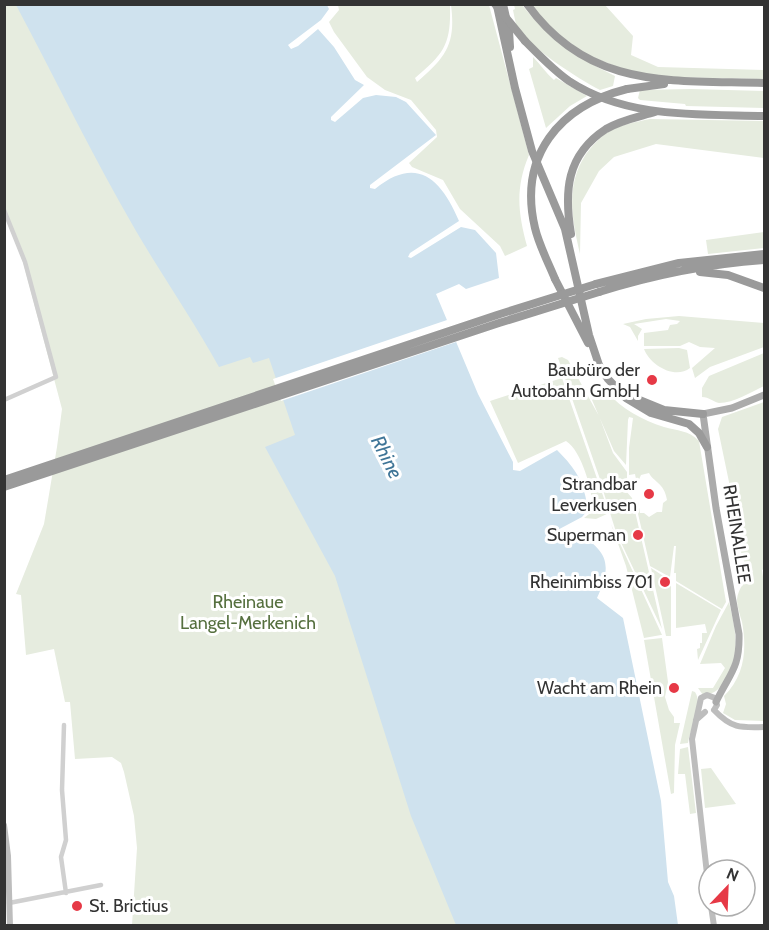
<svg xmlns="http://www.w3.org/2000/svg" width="769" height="930" font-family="Cabin,sans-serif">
<rect width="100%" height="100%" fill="#fff"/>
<path fill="#e6ecdf" d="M5 5H148L556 925H132L137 848 134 816 124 772 121 763 112 757 75 759 70 702H65L54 649 26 655 21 595 16 594 44 524 57 447 62 409 23 262 5 211Z
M338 5H450C451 44 445 53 415 78L417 82C446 57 456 44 451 5H489L529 155C515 188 518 213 527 246L505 256 500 246 460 209 443 180 412 167 409 163 437 137 436 130 411 100 385 90 367 77 334 32 329 22 339 10Z
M514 5H522C550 40 575 56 615 76L613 86 600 90C579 79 526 46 516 24 515 20 514 15 513 10L515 9Z
M530 5H605L633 36 631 55 658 67 764 70V79L666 77 630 72 585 54 547 25Z
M533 57C541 65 545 72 554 80L556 78 587 96 570 106 546 128 529 69 533 67Z
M691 89 764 91V108L686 106 685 104 640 100 638 98 640 90Z
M650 119 764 121V158L656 144 614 157 599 171 581 203 580 254C572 219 565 186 586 154 592 146 601 136 610 131 623 124 636 122 650 119Z
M764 232V248L708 254 706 240Z
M679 316 764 323V347L710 367 695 378 692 368 715 348 700 347 689 342 680 346H644V333L668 330 670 325 677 324 680 321 666 319 634 324 642 329 638 336V341L630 327 623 324 646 319Z
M679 348 687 350 690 368C675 380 650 365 644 349Z
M764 353V386C751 392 734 403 719 403 714 402 709 397 702 397V388L709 376Z
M562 357 568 360 599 416 613 453 627 472V479L602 485 558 358Z
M562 378 609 513 596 519 584 518 593 511C593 492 582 451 566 441L518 463 490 401Z
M607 392C622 409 642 420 664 427 677 431 689 430 699 441L726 602 722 609 676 581V573H674L676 546H674L670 577 650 566 636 505 638 502 640 513H644L649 517 657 512H662L663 503 667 500C664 482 653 482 649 473L641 475 637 484 635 474 629 475V448L633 418 629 417 628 420 626 465 614 451 592 400Z
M764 402V569L762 570 764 584V721L735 720 723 713 726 704 724 696C745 675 747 649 742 622 740 615 737 606 737 599 738 589 746 579 753 571L748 569 742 557 729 482 718 429 722 417Z
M628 481 629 489 626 491 632 498 662 629 616 532 602 487Z
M611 524 662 635H661L644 638 626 566Z
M651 568 671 581V636H666Z
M676 583 721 610 698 660 697 649 700 648V643H702V633H707L705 624 676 628Z
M729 602C736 632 741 653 725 680 719 690 714 694 703 695L698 688H713L725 668 721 663 700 664 716 626Z
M662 638 668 682 665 697 669 710 674 717V723H680L675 745 674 793 671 794 644 640Z
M692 691 695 692C704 706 690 728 688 743L680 744Z
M688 747 696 813 690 814 685 774H678L680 749Z
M711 768 736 804 705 808 701 769Z"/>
<path fill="#cfe2ee" d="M16 5H327L329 9 321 20 288 45 291 49 298 46 318 29 334 47 355 80 364 85 331 117V120L335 122 363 98 376 95 396 97 406 102 436 135 370 185V188L375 189C417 155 441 179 459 221L410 253 408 257 411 258 461 227 475 230 496 253 499 278 466 289 459 284 436 294 478 394 513 462V470L520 471 557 450C577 470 584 482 588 510L582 517 550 534 547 541 553 542 574 530C606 551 614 561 597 598L623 618 661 801 668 882 674 896 678 925H456L411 816 335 576 265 447 295 435 269 358 253 363 250 357 219 367C193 320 163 277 136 231 93 157 56 80 16 5Z"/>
<path fill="#fff" d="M450 319 459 341 281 401 273 379Z"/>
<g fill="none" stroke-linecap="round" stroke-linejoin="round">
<path stroke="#d0d0d0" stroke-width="4.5" d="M4 210 25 262 56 377 4 400
M64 725 62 790 66 840 61 857 66 893
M9 903 101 885"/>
<path stroke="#bdbdbd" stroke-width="6" d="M714 710C731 728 740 728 764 727
M696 720 705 712
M4 825 8 856 10 926
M709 892 692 739 701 698 707 695 715 698 717 705 714 710
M711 906 714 926"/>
<path stroke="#ababab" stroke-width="7" d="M716 702C730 673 740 668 739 634L716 508 703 414 732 408 764 395"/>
<path stroke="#9a9a9a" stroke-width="8" d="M503 4 509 31 510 47
M527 4C589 90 670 80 764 83
M497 6 515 88 532 151 565 229 589 335 599 365 608 379 626 398 651 413 689 424 699 433 707 447
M525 41C539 55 553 70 569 81 627 119 698 114 764 116
M627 89 664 84
M571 234C564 192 566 155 606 129 621 120 638 117 655 112
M700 272 728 275 764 288
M555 279 588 343
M596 284 679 263 764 254
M599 292C653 275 708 264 764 260
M637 399 664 410 703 414"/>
<path stroke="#9a9a9a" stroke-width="8" d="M495 4 525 41
M555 279C548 262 539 245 535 228 518 156 559 106 627 89
M4 480 497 315 596 284
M4 487 499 323 599 292"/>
</g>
<g fill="#e63946" stroke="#fff" stroke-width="2">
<circle cx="652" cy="380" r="6"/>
<circle cx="649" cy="494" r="6"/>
<circle cx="638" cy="535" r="6"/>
<circle cx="665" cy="582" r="6"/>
<circle cx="674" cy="688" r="6"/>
<circle cx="77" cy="906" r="6"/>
</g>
<g text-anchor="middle" stroke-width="6" stroke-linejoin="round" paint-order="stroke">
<g font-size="18" fill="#333" stroke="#fff" text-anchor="end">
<text x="640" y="376">Baubüro der<tspan x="640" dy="21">Autobahn GmbH</tspan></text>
<text x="637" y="490">Strandbar<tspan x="637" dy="21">Leverkusen</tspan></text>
<text x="626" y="541">Superman</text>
<text x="653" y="588">Rheinimbiss 701</text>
<text x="662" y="694">Wacht am Rhein</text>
<text x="89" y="912" text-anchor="start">St. Brictius</text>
</g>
<g font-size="18" fill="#333" stroke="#fff">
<text transform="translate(737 534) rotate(81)" y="6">RHEINALLEE</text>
</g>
<g font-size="18" fill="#56703f" stroke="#fff">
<text x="248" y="608">Rheinaue<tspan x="248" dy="21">Langel-Merkenich</tspan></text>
</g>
<g font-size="20" font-style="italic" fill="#3f7597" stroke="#fff">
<text transform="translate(387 457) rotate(63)" y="7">Rhine</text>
</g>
</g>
<rect width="769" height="930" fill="none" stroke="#333333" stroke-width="12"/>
<g transform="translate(727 888) rotate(23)"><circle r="28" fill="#ffffff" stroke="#adadad" stroke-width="1.5"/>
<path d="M0-4.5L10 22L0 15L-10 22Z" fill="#e63946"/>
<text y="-9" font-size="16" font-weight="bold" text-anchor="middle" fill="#333333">N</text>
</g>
</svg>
